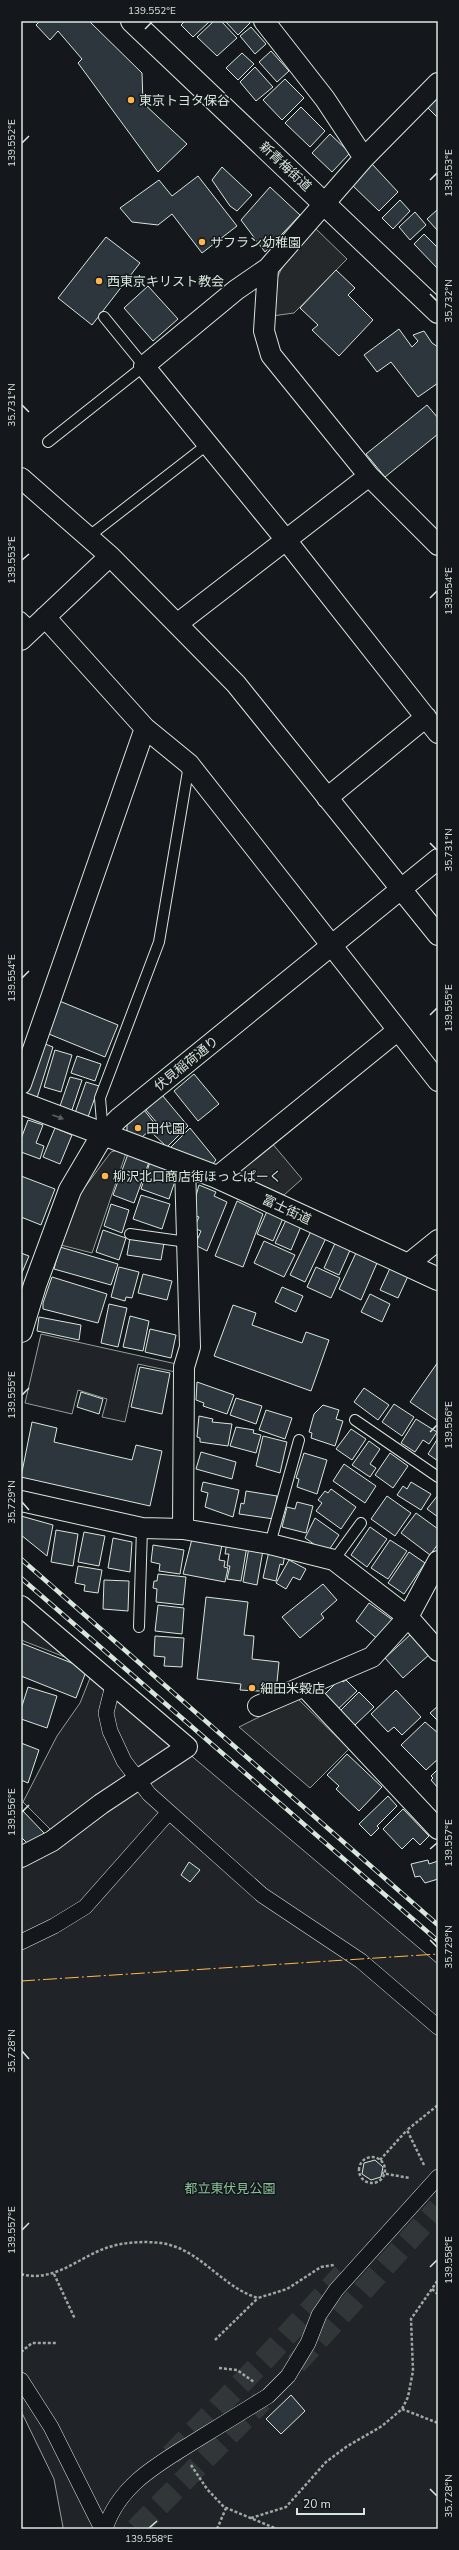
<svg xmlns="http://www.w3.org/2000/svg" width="459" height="2550" font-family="'Nunito Sans','Noto Sans JP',sans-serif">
<rect width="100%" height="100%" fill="#14181c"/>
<path fill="#202428" stroke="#939e99" d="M41 1334 181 1365 180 1373 138 1364 125 1422 102 1417 107 1399 78 1390 72 1414 25 1403Z
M21 1613 88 1666 21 1640Z
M92 1673 179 1746 51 1830 23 1802 57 1736 80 1703Z
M188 1753 438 1964V2529H61L63 2527 54 2479 21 2411V1859Z"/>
<path fill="#24282b" stroke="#939e99" d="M313 226 347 259 294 313 272 316 271 291 288 255Z
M271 1142 302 1179 284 1195 236 1174V1170Z
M121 1149 126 1153 92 1253 61 1245 79 1195 111 1152Z
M297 1698 349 1749 310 1788 239 1727Z"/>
<path fill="#2c363c" stroke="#d8e6dc" d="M40 21H89L142 73 143 103 187 144 158 172 78 63 82 59 58 31 50 40 36 25Z
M185 21H210L193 37 181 25Z
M214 21H221L237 38 217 56 197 37Z
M225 21H249L250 23 238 35Z
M251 27 266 44 255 54 240 36Z
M271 51 289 71 277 82 259 62Z
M242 53 254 64 238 80 226 68Z
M255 67 273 87 256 101 240 82Z
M285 79 304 98 282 120 263 100Z
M438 98V118L428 108Z
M301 107 325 131 310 147 285 123Z
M330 134 350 153 332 172 312 153Z
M372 164 398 192 379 211 351 184Z
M222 167 252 195 237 211 230 206 212 180Z
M198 176 237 226 202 253 172 214 158 225 132 222 120 208 159 180 172 196Z
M270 187 300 215 265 252 241 220Z
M400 200 410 211 393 229 382 218Z
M438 209V231L427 219Z
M415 212 426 225 410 240 399 227Z
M424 234 438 248V269L414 244Z
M106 237 140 263 92 325 58 298Z
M336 270 355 288 348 295 373 320 339 356 312 330 318 325 300 308Z
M148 286 178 319 153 341 124 308Z
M399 329 412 347 418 341 413 335 424 331 432 343 438 347V383L418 397 391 362 377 372 364 355Z
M427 405 438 418V434L385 477 366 454Z
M57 1000 118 1025 105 1057 44 1032Z
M37 1041 53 1047 37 1098 21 1093Z
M55 1050 72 1055 61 1092 44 1087Z
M77 1056 101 1064 95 1081 71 1073Z
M194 1074 219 1104 198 1121 174 1091Z
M70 1077 82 1080 71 1113 59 1109Z
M86 1082 99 1086 88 1117 75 1113Z
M162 1095 188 1126 167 1147 151 1132 158 1124 146 1110Z
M144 1110 156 1125 142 1137 127 1133V1125Z
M28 1120 43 1125 36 1143 44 1146 40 1159 21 1152V1139Z
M55 1128 72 1135 60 1164 43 1157Z
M190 1128 216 1160 212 1165 170 1148Z
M128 1154 149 1162 134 1203 113 1195Z
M150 1162 178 1172 169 1199 141 1189Z
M21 1176 55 1189 41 1225 21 1217Z
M199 1185 216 1192 214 1196 227 1202 207 1251 195 1245 201 1231 194 1228 199 1217 191 1214Z
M141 1195 170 1204 162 1229 133 1219Z
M237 1201 263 1214 243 1267 215 1256Z
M111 1204 129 1210 122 1233 104 1226Z
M268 1209 284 1216 273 1241 257 1234Z
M287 1218 302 1224 291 1250 275 1243Z
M312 1229 327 1236 305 1282 290 1275Z
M103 1230 126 1238 119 1260 96 1252Z
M130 1238 164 1243 161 1260 127 1255Z
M264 1241 295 1255 284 1277 254 1263Z
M336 1241 351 1248 339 1275 324 1268Z
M60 1247 118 1264 111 1285 54 1269Z
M21 1253 29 1256 21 1275Z
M356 1253 377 1263 361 1300 339 1289Z
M391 1266 409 1274 398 1298 380 1290Z
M119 1267 139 1272 132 1298 126 1297 125 1301 111 1297Z
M316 1267 340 1278 331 1298 307 1287Z
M143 1274 172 1281 167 1300 138 1293Z
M52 1277 107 1294 98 1323 43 1309V1303Z
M282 1287 303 1296 296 1312 275 1302Z
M370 1294 390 1304 382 1322 361 1312Z
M109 1304 127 1308 118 1347 101 1343Z
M233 1305 256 1313 252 1325 302 1343 306 1332 329 1340 311 1391 214 1356Z
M130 1316 149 1321 143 1351 123 1347Z
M39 1317 81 1325 79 1340 37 1331Z
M150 1329 176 1335 171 1358 145 1352Z
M438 1362V1421L410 1402Z
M140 1367 170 1373 162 1414 131 1407Z
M197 1382 234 1395 227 1414 203 1406 204 1403 196 1400Z
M364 1388 389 1405 378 1420 354 1402Z
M81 1392 103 1399 99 1414 77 1407Z
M236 1398 262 1406 256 1424 230 1415Z
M394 1404 414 1417 402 1436 382 1422Z
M323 1405 339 1410 336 1419 343 1421 335 1446 311 1438 312 1433 309 1432 314 1414Z
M266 1410 292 1418 285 1439 259 1430Z
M199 1416 213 1419 212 1422 232 1424 228 1446 200 1442V1438L197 1437Z
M416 1419 437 1432 429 1444 423 1440 415 1452 401 1443Z
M32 1422 57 1428 54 1442 132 1460 136 1445 162 1451 150 1506 21 1477Z
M236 1427 254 1430 253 1433 261 1435 256 1453 230 1446Z
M351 1429 366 1439 352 1460 336 1449Z
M263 1436 287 1442 280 1473 256 1466Z
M438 1438V1461L428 1454Z
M369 1441 380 1449 370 1464 376 1468 370 1477 352 1465Z
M201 1452 236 1462 232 1479 196 1469Z
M304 1453 327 1460 317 1494 297 1487 299 1479 296 1478Z
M390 1453 408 1466 393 1488 375 1475Z
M344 1464 376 1486 365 1503 333 1481Z
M203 1482 239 1490 233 1517 205 1507 208 1493 201 1491Z
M411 1482 431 1494 421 1510 397 1495 403 1486 407 1489Z
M331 1489 356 1507 341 1529 316 1511 322 1503 318 1500 325 1491 328 1493Z
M246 1491 277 1496 274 1519 239 1514 241 1503 244 1504Z
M438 1495V1517L427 1509Z
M387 1496 411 1513 395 1536 371 1519Z
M297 1502 313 1506 306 1533 282 1527 287 1507 295 1509Z
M416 1513 438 1529V1544L430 1555 401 1533Z
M21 1516 53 1525 47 1556 21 1535Z
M315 1518 339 1535 329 1550 324 1551 305 1538Z
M370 1527 387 1539 367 1567 351 1555Z
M56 1530 78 1534 73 1566 51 1562Z
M84 1532 105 1536 99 1566 78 1562Z
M113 1538 132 1542 130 1572 108 1568Z
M192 1539 222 1545 219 1560 225 1561 224 1567 228 1568 225 1582 183 1574Z
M390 1540 407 1551 388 1579 371 1568Z
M227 1542 247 1546 241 1581 227 1579 230 1566H227L229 1554H225Z
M153 1545 184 1550 180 1574 159 1571 160 1564 151 1562Z
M249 1547 263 1550 257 1585 243 1582Z
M269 1551 285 1554 283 1565 280 1564 276 1581 263 1578Z
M409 1552 425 1563 404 1594 388 1583Z
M289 1560 306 1569 300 1580 293 1577 286 1589 276 1583Z
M78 1566 102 1570 98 1593 84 1591 85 1585 75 1583Z
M158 1574 186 1577 183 1605 156 1602 157 1589 153 1588 154 1581H157Z
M104 1580 129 1581 128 1611 103 1609Z
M323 1584 337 1600 321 1614 324 1618 300 1638 282 1617Z
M206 1597 248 1602 244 1635 254 1636 252 1659 279 1662 276 1692 240 1690 241 1684 197 1679Z
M369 1603 394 1621 380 1641 356 1621Z
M158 1605 184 1608 182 1634 155 1631Z
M411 1634 430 1654 403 1678 385 1658Z
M155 1636 184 1638 182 1667 164 1666 165 1657 154 1656Z
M21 1643 87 1669 76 1698 21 1676Z
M340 1679 343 1682 346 1680 357 1691 335 1712 321 1698Z
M28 1687 57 1696 47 1728 21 1719V1709Z
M396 1690 421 1717 402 1735 394 1727 388 1732 371 1714Z
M359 1692 374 1707 355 1725 340 1711Z
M438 1706V1721L430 1713Z
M425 1722 438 1733V1759L426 1770 401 1745Z
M21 1743 39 1750 28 1783 21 1780Z
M347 1754 382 1787 359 1811 336 1789 339 1786 327 1775Z
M438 1769V1788L431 1780 433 1778 431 1776Z
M388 1796 397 1806 377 1826 379 1828 371 1836 359 1824Z
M21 1809 44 1833 30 1846 22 1838 21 1840Z
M403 1809 429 1836 420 1845 413 1838 402 1849 383 1829Z
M428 1860 429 1864 438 1861V1879L425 1883 420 1876 415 1877 411 1864Z
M189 1862 200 1870 190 1882 181 1875Z
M375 2160 383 2167 381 2177 371 2180 362 2174 364 2163Z
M291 2395 305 2411 281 2434 266 2419Z"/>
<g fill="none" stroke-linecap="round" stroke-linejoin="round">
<path stroke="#313739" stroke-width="22" stroke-dasharray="22 11" stroke-linecap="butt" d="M296 2364 438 2208
M171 2455 265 2359 343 2274
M136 2529 262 2401"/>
<defs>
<path id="service" d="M48 442 144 366 104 317
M88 537 208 444
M21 617 33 628
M103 1134 100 1098 159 942 189 765
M130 1234 187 1242
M355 1420 438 1477
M270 1544 299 1440
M334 1560 361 1523
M139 1627 142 1528"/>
<path id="pedestrian" d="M113 1685 106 1713 110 1731 124 1761 149 1794 262 1895 361 1961 438 2027
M21 1942 54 1926 85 1907 169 1812
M21 2380 51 2427 102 2529
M105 2529C119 2485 158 2464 195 2441 219 2426 244 2411 268 2396L288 2376 308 2343 319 2315 336 2290 438 2177"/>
<path id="minor" d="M264 21 325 99 364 158
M438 83 364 158 268 268 236 290 144 366 286 540 438 733
M268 268 264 331 271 355 369 476 438 545
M21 478 110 556 236 684 438 935
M45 617 145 728 189 764 438 1081
M177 624 369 476
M21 640 110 556
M327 798 426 717
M21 1084 145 728
M103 1134 119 1118 438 859
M217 1177 397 1031
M407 1265 438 1240
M21 1501 142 1528 183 1529 270 1544 334 1560 408 1617 438 1651
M183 1529 184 1367 190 1347 185 1165
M21 1606 187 1747 101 1804 52 1841 21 1857
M304 1686 438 1829
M258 1706 372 1657 408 1617 438 1561"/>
<path id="tertiary" d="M21 1331 35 1285 70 1190 103 1134"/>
<path id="secondary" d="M132 21 438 312"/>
<path id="primary" d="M21 1103 217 1177 438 1279"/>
</defs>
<use href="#service" stroke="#d8e6dc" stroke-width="12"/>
<use href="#pedestrian" stroke="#d8e6dc" stroke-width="16"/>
<use href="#minor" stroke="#d8e6dc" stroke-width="22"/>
<use href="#tertiary" stroke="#d8e6dc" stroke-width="24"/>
<use href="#secondary" stroke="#d8e6dc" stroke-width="24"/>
<use href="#primary" stroke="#d8e6dc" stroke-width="24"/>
<path stroke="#9da8a2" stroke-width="2.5" stroke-dasharray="3 2" stroke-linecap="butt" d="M359 2170a13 13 0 1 1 26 0a13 13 0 1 1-26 0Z
M380 2160 407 2130
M424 2165 407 2130 438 2105
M381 2173 410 2178
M21 2274C53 2283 78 2258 106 2248 123 2242 144 2241 161 2243 201 2249 221 2287 258 2298L287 2289 321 2267 334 2265
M54 2274 75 2319
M432 2289 438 2294
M215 2340 258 2298
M21 2352 32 2343H57
M219 2368 237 2370 254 2382
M402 2409 438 2423
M191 2465 207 2489 224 2507 277 2529
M251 2518 286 2507 326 2462 346 2447 382 2426 402 2409 408 2397 413 2371 411 2319 438 2280
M217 2529 226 2508"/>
<use href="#service" stroke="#14181c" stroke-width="10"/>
<use href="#pedestrian" stroke="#14181c" stroke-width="15"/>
<use href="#minor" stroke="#14181c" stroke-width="20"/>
<use href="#tertiary" stroke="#14181c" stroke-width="22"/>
<use href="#secondary" stroke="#14181c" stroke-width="22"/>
<use href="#primary" stroke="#14181c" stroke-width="22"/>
<defs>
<path id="rail" d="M21 1559 438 1925
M21 1578 438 1941"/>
</defs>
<use href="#rail" stroke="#d8e6dc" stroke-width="4.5"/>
<use href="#rail" stroke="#14181c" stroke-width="3" stroke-dasharray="9" stroke-linecap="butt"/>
<path stroke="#ffb74d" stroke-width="1" stroke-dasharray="14 3 2 3" stroke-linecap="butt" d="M21 1981 438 1954"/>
</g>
<defs><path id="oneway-solid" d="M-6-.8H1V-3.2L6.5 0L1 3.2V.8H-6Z"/></defs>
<use fill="#59605f" href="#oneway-solid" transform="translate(58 1117) rotate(20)"/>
<path fill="none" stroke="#d8e6dc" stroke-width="1.5" d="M145 29 152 22M22 143 29 136M430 180 437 173M430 294 437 301M22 405 29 412M22 560 29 554M430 598 437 591M430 843 437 850M22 978 29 971M430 1015 437 1008M22 1395 29 1388M430 1432 437 1425M22 1502 29 1510M22 1812 29 1805M430 1849 437 1843M430 1940 437 1947M22 2051 29 2059M22 2230 29 2223M430 2267 437 2260M430 2489 437 2496M149 2528 157 2521"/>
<g fill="#ffb74d" stroke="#14181c" stroke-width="1.5">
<circle cx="131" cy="100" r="4"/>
<circle cx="202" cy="242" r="4"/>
<circle cx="99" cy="281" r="4"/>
<circle cx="138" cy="1128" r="4"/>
<circle cx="105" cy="1176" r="4"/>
<circle cx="252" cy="1688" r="4"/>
</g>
<g text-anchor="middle" stroke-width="3" stroke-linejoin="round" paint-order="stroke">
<g font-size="13" fill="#d8e6dc" stroke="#14181c" text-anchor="start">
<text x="139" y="105">東京トヨタ保谷</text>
<text x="210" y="247">サフラン幼稚園</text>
<text x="107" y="286">西東京キリスト教会</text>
<text x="146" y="1133">田代園</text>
<text x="113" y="1181">柳沢北口商店街ほっとぱーく</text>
<text x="260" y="1693">細田米穀店</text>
</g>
<g font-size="13" fill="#d8e6dc" stroke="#14181c">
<text transform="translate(286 166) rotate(43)" y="5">新青梅街道</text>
<text transform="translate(186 1063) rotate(-39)" y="5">伏見稲荷通り</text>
<text transform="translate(287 1209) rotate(25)" y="5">富士街道</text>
</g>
<g font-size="13" fill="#8ac095" stroke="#14181c">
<text x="230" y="2193">都立東伏見公園</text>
</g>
</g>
<rect width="459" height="2550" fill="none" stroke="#14181c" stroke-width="44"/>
<path d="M297 2508v6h67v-6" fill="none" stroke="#d8e6dc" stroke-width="2"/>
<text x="303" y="2508" font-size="12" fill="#d8e6dc" stroke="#14181c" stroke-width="3" paint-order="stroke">20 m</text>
<rect x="22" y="22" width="415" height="2506" fill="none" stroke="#d8e6dc" stroke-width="1.5"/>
<g font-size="10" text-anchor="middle" fill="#d8e6dc">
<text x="152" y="14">139.552°E</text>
<text transform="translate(11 143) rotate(-90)" y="4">139.552°E</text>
<text transform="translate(448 173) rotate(-90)" y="4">139.553°E</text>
<text transform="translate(448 301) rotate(-90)" y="4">35.732°N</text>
<text transform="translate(11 405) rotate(-90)" y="4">35.731°N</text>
<text transform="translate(11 560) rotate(-90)" y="4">139.553°E</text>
<text transform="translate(448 591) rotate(-90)" y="4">139.554°E</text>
<text transform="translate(448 850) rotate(-90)" y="4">35.731°N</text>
<text transform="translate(11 978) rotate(-90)" y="4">139.554°E</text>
<text transform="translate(448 1008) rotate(-90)" y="4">139.555°E</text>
<text transform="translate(11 1395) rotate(-90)" y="4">139.555°E</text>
<text transform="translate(448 1425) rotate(-90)" y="4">139.556°E</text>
<text transform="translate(11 1502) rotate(-90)" y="4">35.729°N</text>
<text transform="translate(11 1812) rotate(-90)" y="4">139.556°E</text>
<text transform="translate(448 1843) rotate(-90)" y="4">139.557°E</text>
<text transform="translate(448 1947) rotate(-90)" y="4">35.729°N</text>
<text transform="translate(11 2051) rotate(-90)" y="4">35.728°N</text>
<text transform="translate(11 2230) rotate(-90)" y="4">139.557°E</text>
<text transform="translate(448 2260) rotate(-90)" y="4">139.558°E</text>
<text transform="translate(448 2496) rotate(-90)" y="4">35.728°N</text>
<text x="149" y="2542">139.558°E</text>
</g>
</svg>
